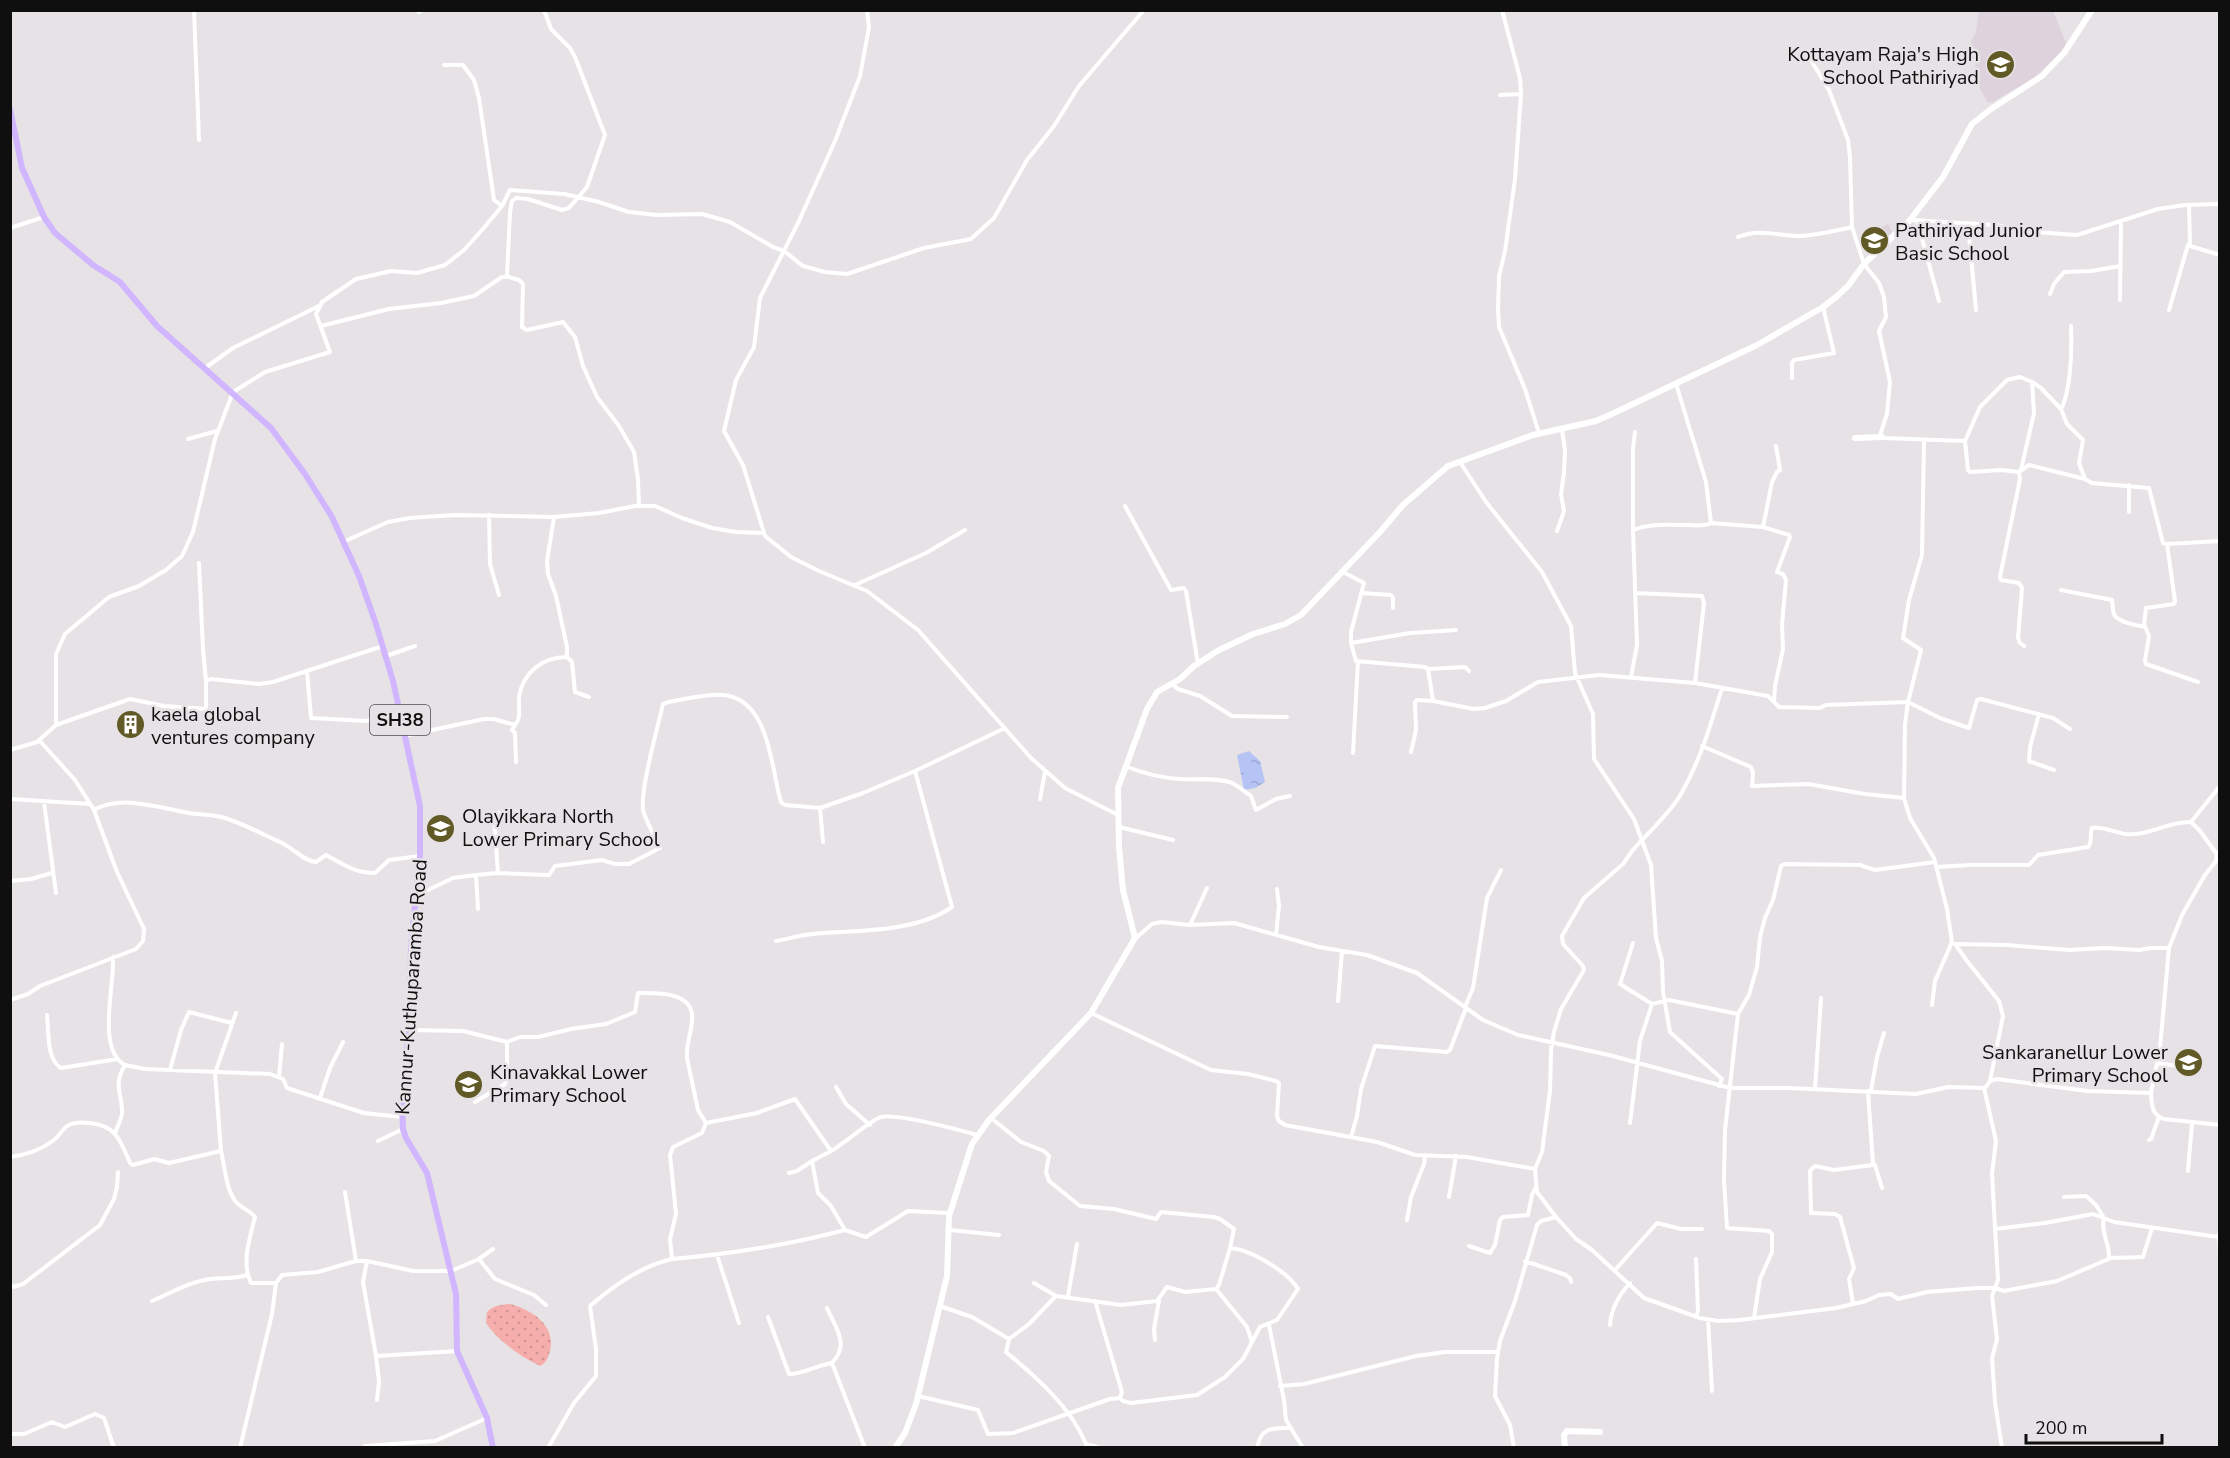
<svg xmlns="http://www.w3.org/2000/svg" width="2230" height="1458" font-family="'Nunito Sans',sans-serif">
<defs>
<pattern id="green-dots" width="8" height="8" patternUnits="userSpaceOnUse" patternTransform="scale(1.5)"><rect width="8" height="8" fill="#f5aeac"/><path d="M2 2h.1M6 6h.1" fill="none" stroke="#d19493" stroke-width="1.8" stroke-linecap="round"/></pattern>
<pattern id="water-ripples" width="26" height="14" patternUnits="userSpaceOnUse" patternTransform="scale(1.5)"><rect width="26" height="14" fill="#b5c3f5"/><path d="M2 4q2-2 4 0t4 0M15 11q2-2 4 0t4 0" fill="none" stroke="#9ba6d1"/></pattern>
</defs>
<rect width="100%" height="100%" fill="#e7e2e6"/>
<path fill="#ded3dd" d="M1979 10 2053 11 2066 43 2064 49 2034 78 1991 103 1987 102 1979 86 1971 43 1976 32Z
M1888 224 1892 232 1869 257 1863 237Z"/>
<path fill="url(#green-dots)" d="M510 1304C532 1310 556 1325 550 1351 548 1358 546 1363 540 1366 520 1356 499 1342 486 1323L487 1312C494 1305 500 1305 510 1304Z"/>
<path fill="url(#water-ripples)" d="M1249 751 1260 761 1265 782 1255 788 1244 790 1237 755Z"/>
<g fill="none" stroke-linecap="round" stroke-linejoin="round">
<path stroke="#fff" stroke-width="4" d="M194 10 199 140
M417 10 419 12 424 10
M544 10 551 29 570 48 575 57 605 135 587 187 569 208 562 210 528 199 516 198 512 201 510 213 507 275 508 277 519 280 523 284 522 327 527 330 563 322 575 337 583 366 597 397 619 426 634 452 638 479 639 506
M867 10 869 27 860 76 835 141 799 221 760 298 754 347 736 380 724 431 743 465 765 536 791 557 819 571 867 591 918 630 1031 758 1065 788 1118 815
M1502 10 1520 78 1521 94 1515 179 1505 251 1499 276 1498 310 1499 327 1525 389 1539 433
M1809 57 1829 90 1848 140 1850 158 1852 227 1864 264 1879 283 1884 297 1886 317 1879 331 1890 382 1887 414 1880 435 1883 438 1965 441 1980 407 2007 380 2020 377 2032 382
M444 65H463L474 80 479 98 494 200 502 206
M1500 95 1521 94
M2189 205 2190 246 2220 255
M1911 220 1995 225 2034 232 2077 235 2158 209 2185 205 2220 204
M1917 220 1939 301
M1968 224 1976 310
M10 228 44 217
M1738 237C1761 228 1777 236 1800 236 1818 235 1835 231 1852 227
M2050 294 2054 284 2064 272 2091 271 2121 266
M2120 300 2121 221
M2169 310 2188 245
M321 326 389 309 441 303 474 296 502 277H508
M205 368 233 348 319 306
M1792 378V363L1794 360 1834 353 1823 307
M2061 409 2067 424 2083 440 2079 463 2085 479 2092 483 2149 488 2163 543 2167 544 2220 541
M188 439 217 431
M1924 440 1922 555 1909 600 1903 638 1921 650 1908 702 1905 724 1904 798 1910 818 1934 858 1947 909 1952 942 1935 981 1932 1005
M1965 441 1968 470 1970 472 2001 470 2019 472 2029 465 2085 479
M1460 462 1486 502 1542 572 1571 626 1575 673 1593 714 1594 759 1634 819 1651 865 1656 938 1662 961 1663 992 1670 1032 1722 1079 1719 1086
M2021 470 2034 413 2032 382 2041 388 2061 409C2071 391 2072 348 2071 326
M2019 472 2020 479 2000 577 2001 580 2019 583 2022 588 2018 638 2020 643 2024 646
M1125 506 1171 590 1184 588 1186 591 1198 664
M2129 512V485
M489 515 490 564 499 595
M554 517 547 561 548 574 556 596 567 647V657
M1711 523 1763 527 1789 535 1790 537 1777 572 1783 574 1786 580 1782 624 1783 649 1775 686 1774 702
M1763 527 1772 482 1777 472 1780 470 1776 446
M1633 530V449L1635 432
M1557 531 1564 511 1561 494 1564 473 1565 450 1562 430
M343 542 388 522 410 518 454 515 554 517 599 513 635 506H655L682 518 712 528 736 532 763 533
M2167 544 2175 601 2174 604 2146 608 2144 624 2149 636 2145 660 2146 664 2198 682
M199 563 203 650 206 681
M1343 572 1364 583 1351 632V643L1356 661 1425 667 1428 669 1433 701 1474 709 1485 708 1506 701 1538 682 1599 675 1695 683 1768 696 1779 707 1820 708 1826 705 1908 702 1940 718 1969 728 1977 700 1981 699 2053 718 2070 729
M855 585 926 553 965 530
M2061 590 2112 600C2113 605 2112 612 2115 616 2121 623 2136 625 2145 627
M1362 593 1391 595 1393 598V608
M1635 593 1702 596 1704 603 1695 683
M1351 643 1410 633 1456 630
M386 656 415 646
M1428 669 1465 667 1469 671
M307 671 311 718 366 721 399 713
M1631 677 1637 645 1633 530C1649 523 1671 525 1687 525 1695 525 1704 527 1711 523L1706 482 1676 384
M1172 684 1178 689 1200 696 1232 716 1287 717
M1722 688C1711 724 1700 761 1681 794 1669 815 1648 832 1632 851L1623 864 1584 898 1562 936 1563 944 1583 966 1584 970 1561 1009 1554 1032 1551 1050 1550 1091 1542 1152 1535 1169 1537 1192 1556 1217 1576 1239 1592 1250 1644 1298 1700 1318 1718 1321 1740 1320 1836 1308 1866 1301 1879 1295 1891 1294 1898 1299 1927 1292 1977 1288H1995L2004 1291 2057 1281 2111 1258 2143 1257 2152 1228
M2039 714 2030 747 2029 761 2054 770
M56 725 130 699 164 706 206 709V681L211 679 259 684 273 682 383 646
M515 725 512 730 515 733 516 762
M404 736 484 719H494L515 725C522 717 518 707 519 697 523 672 543 657 567 657L572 662 575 692 589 697
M1702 746 1751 767 1753 773 1752 786 1808 784 1865 794 1904 798
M10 750 37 742 56 725V654L65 634 109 597 139 586 166 570 182 556 193 532 215 439 233 392 265 372 330 352 316 314 322 302 356 279 391 271 417 273 445 265 464 250 482 230 502 206 510 190 564 194 599 202 629 212 657 215 702 214 730 222 773 247 784 251 803 266 825 272 847 274 924 248 971 239 994 218 1027 160 1054 126 1079 86 1144 10
M1411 752 1416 730 1415 702 1417 700 1433 701
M1353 753 1358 661
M1125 766C1142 773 1161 778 1180 779 1196 780 1217 777 1232 783 1238 786 1245 792 1251 796L1256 810 1276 799 1290 796
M10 799 90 804
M1040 799 1045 772
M44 802 56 893
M820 808 823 842
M94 810C122 794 159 808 189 813 200 815 214 814 225 818 244 824 262 834 280 842 292 847 303 861 316 862L326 855C343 864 354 873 375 873L389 860 420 856
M1119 827 1173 840
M2216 853 2200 831 2191 822 2220 786
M1937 867 1969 865H2029L2038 855 2088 847C2093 843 2089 834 2092 828 2103 826 2114 832 2125 834 2148 837 2168 821 2191 822
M498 873 494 816 499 813 514 811
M476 875 478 909
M10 881 31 879 52 873
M417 891 428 890 453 878 476 875 498 873 549 875 555 866 602 860 615 864H629L660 848C655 836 646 822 643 810 640 790 658 726 663 704L669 702C686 699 707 693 724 695 770 700 771 769 781 802L785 805 820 808 863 793 915 771 1005 728
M1190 925 1207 888
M1276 935 1279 906 1277 889
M1136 938 1152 924 1161 922 1190 925 1234 923 1319 947 1367 955 1417 973 1483 1020 1518 1035 1609 1055 1730 1088H1789L1916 1094 1948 1087 1984 1088 1996 1141 1992 1174 1998 1280 1992 1296 1997 1339 1992 1358 1995 1402 2002 1448
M776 941C788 939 800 935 813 934 856 930 915 933 952 907L915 771
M1633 943 1620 984 1652 1004 1669 1000 1738 1014
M1955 944 1967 961 1999 1001 2003 1016 1990 1081
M1956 944 2006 945 2069 950 2106 948 2139 950 2151 948H2169
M113 957C115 984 96 1050 125 1065
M10 1000 28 994 40 986 136 949 143 941 144 929 117 872 94 810 75 780 39 740
M1338 1001 1342 951
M1465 1007 1473 988 1487 898 1501 870
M1091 1013 1211 1070 1248 1074 1276 1081 1279 1083 1277 1116 1279 1121 1285 1125 1377 1142 1415 1155 1467 1157 1535 1169
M47 1015C49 1031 46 1059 61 1068L118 1059
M410 1030 463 1031 507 1042 520 1037H538L571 1029 606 1024 635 1012 638 993C658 993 695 991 692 1021 691 1034 686 1045 687 1058L698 1110 706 1123
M2157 1063 2177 1066
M170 1070 181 1030 189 1012 232 1023
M279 1076 282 1044
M836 1087 846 1104 870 1125
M1985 1088 1990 1081 1997 1079 2087 1091 2151 1093 2160 1048 2169 948 2182 915 2205 875 2216 861 2217 853 2220 851
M1815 1089 1821 998
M1868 1091 1873 1165H1875L1882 1188
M1871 1091 1877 1057 1884 1033
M2151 1093C2152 1105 2151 1114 2164 1119L2220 1125
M320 1098 330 1068 343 1042
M475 1102 505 1084 507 1075V1042
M991 1118 1021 1142 1044 1151 1049 1156 1046 1172 1049 1181 1080 1206 1114 1209 1156 1219 1161 1212 1214 1217 1220 1219 1234 1229 1230 1248
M1630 1123 1640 1041 1652 1004
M115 1133C117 1127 121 1120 122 1114 123 1093 112 1087 125 1065L145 1069 270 1074 283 1079 287 1088 364 1113 402 1117
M1351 1137 1357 1116 1361 1089 1375 1046 1447 1052 1450 1050 1466 1008
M2149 1140 2151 1139 2159 1117
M378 1141 403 1129
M221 1151 215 1073 236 1013
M831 1151C842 1145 874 1118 881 1117 896 1113 960 1130 977 1135
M10 1157C27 1155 41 1150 54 1140 59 1136 62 1130 67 1126 73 1122 82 1122 90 1123 117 1126 120 1140 130 1163L133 1165 154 1159 169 1163 221 1151C225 1167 226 1190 236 1202 242 1209 250 1210 255 1217 250 1237 241 1263 251 1283H276
M2188 1171 2192 1123
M789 1173 797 1171 812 1161
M345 1192 356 1261
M1449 1197 1456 1156
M2064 1197 2086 1196 2096 1205 2104 1218C2100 1231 2110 1244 2109 1258
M1407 1220 1411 1197 1424 1164 1425 1156
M1995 1229 2045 1223 2093 1214 2114 1222 2218 1237 2220 1231
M950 1230 999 1235
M2219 1237 2220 1254
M1469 1246 1490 1253 1495 1245 1500 1220 1503 1217 1528 1215 1532 1195 1536 1187
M717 1255 739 1323
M479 1259 495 1279 534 1295 546 1305
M672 1259C730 1254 788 1245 845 1230
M367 1261 363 1282 376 1356 457 1351
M1525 1261 1566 1275 1570 1278 1571 1282
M10 1262V1268
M1615 1270 1657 1223 1681 1229H1702
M1034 1283 1056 1296
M10 1284 13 1287 23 1284 100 1225 114 1199 117 1187 118 1172
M1216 1289 1247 1327 1252 1342
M1068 1296 1077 1244
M152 1301C169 1294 186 1283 205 1280 219 1277 233 1280 247 1275
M1095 1301 1122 1392 1120 1398
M1853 1304 1849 1279 1854 1268 1840 1217 1835 1214 1811 1213 1810 1171 1815 1166 1834 1170 1873 1165
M940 1306 972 1317 1009 1339
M768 1317 789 1374C804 1374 817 1365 832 1363 850 1344 836 1329 827 1308
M1696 1317 1698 1311 1696 1259
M1754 1318 1760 1279 1772 1252V1234L1769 1231 1727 1228 1724 1180 1725 1130 1738 1014 1749 995 1757 967 1760 937 1765 918 1773 900 1781 866 1785 864 1860 865 1875 870 1935 862
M1708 1319 1712 1391
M1269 1325 1284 1400 1286 1420 1303 1448
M1610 1325C1611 1309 1619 1295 1630 1283
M1009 1339 1006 1352C1036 1377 1071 1407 1086 1444L1100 1448
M1155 1340 1154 1329 1159 1301
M376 1356 379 1382 377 1400
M832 1363 865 1448
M1280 1386 1304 1384 1416 1356 1445 1352H1498
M918 1396 978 1410 988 1434 1013 1433 1110 1399 1120 1398 1123 1401 1131 1403 1197 1395 1225 1377 1243 1359 1260 1327 1277 1320 1298 1289C1288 1272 1250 1249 1230 1248L1219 1285 1216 1289 1185 1292 1167 1287 1157 1301 1121 1305 1056 1296 1029 1324 1009 1339
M10 1434H24L52 1422 65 1427 95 1414 104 1418 114 1448
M365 1446 435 1441 487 1418
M240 1448 272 1314 276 1283 282 1275 318 1272 356 1261H367L413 1271H451L479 1259 493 1249
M548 1448 574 1403 596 1376V1349L590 1306C614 1285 641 1266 672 1259L670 1239 676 1214 670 1155 673 1147 702 1133 706 1123 757 1113 795 1099 831 1151 812 1161 818 1193 831 1206 845 1230 866 1237 908 1211 949 1213
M1257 1448C1261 1427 1272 1428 1290 1428
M1514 1448 1510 1425 1495 1396 1497 1359 1500 1341 1515 1301 1537 1225 1541 1221 1556 1217"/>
<path stroke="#fff" stroke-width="6" d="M1855 438 1882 437
M895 1448 905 1433 916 1404 947 1276 949 1216 972 1144 989 1120 1091 1013 1135 938 1123 890 1119 847 1118 788 1147 709 1157 692 1180 679 1194 666 1219 650 1253 634 1285 624 1301 615 1380 532 1403 505 1448 466 1533 435 1596 421 1614 413 1757 345 1823 307 1836 297 1848 286 1864 264 1910 220 1943 177 1972 124 1991 109 2042 76 2064 53 2092 10
M1565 1448 1564 1435 1567 1431 1600 1432"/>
<path stroke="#d1b5fe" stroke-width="6" d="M10 109 22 168 44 217 55 233 93 265 120 282 157 326 271 428 305 474 332 517 359 576 376 624 393 681 420 806V856L411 946 409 1030 402 1107 403 1129 406 1138 427 1173 456 1294 457 1351 487 1418 493 1448"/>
</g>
<defs>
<symbol id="school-disc" viewBox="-11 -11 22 22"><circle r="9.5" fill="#615a26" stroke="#e7e2e6"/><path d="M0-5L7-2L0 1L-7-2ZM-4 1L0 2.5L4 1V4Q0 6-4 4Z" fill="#fff"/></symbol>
<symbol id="building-disc" viewBox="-11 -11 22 22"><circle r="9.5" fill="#615a26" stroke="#e7e2e6"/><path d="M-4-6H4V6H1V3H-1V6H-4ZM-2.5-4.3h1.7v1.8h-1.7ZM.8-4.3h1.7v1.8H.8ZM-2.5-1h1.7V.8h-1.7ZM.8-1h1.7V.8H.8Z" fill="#fff"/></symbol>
</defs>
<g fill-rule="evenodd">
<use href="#school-disc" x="1984" y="48" width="33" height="33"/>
<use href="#school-disc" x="1858" y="224" width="33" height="33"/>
<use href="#building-disc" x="114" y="708" width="33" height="33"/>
<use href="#school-disc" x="424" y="812" width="33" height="33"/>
<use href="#school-disc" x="2172" y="1046" width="33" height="33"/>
<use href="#school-disc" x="452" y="1068" width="33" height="33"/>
</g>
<g text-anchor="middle" stroke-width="5" stroke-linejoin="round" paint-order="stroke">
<rect fill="#e7e2e6" stroke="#504e50" stroke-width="1.5" x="370" y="705" width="60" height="30" rx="4.5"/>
<g font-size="18" font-weight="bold" fill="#100f10">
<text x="400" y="726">SH38</text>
</g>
<g font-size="20" fill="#100f10" stroke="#e7e2e6" text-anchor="start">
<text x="1979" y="61" text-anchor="end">Kottayam Raja's High<tspan x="1979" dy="23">School Pathiriyad</tspan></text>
<text x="1895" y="237">Pathiriyad Junior<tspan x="1895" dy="23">Basic School</tspan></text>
<text x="151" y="721">kaela global<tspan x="151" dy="23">ventures company</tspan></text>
<text x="462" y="823">Olayikkara North<tspan x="462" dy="23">Lower Primary School</tspan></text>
<text x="2168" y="1059" text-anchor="end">Sankaranellur Lower<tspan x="2168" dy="23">Primary School</tspan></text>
<text x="490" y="1079">Kinavakkal Lower<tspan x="490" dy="23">Primary School</tspan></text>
</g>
<g font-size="20" fill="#100f10" stroke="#e7e2e6">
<text transform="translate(411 987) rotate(-86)" y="7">Kannur-Kuthuparamba Road</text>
</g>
</g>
<rect width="2230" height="1458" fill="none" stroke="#100f10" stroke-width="24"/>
<path d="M2026 1434v9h136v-9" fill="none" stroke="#100f10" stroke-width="3"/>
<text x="2035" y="1434" font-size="18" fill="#100f10" stroke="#e7e2e6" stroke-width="4.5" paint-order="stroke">200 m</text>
</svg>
